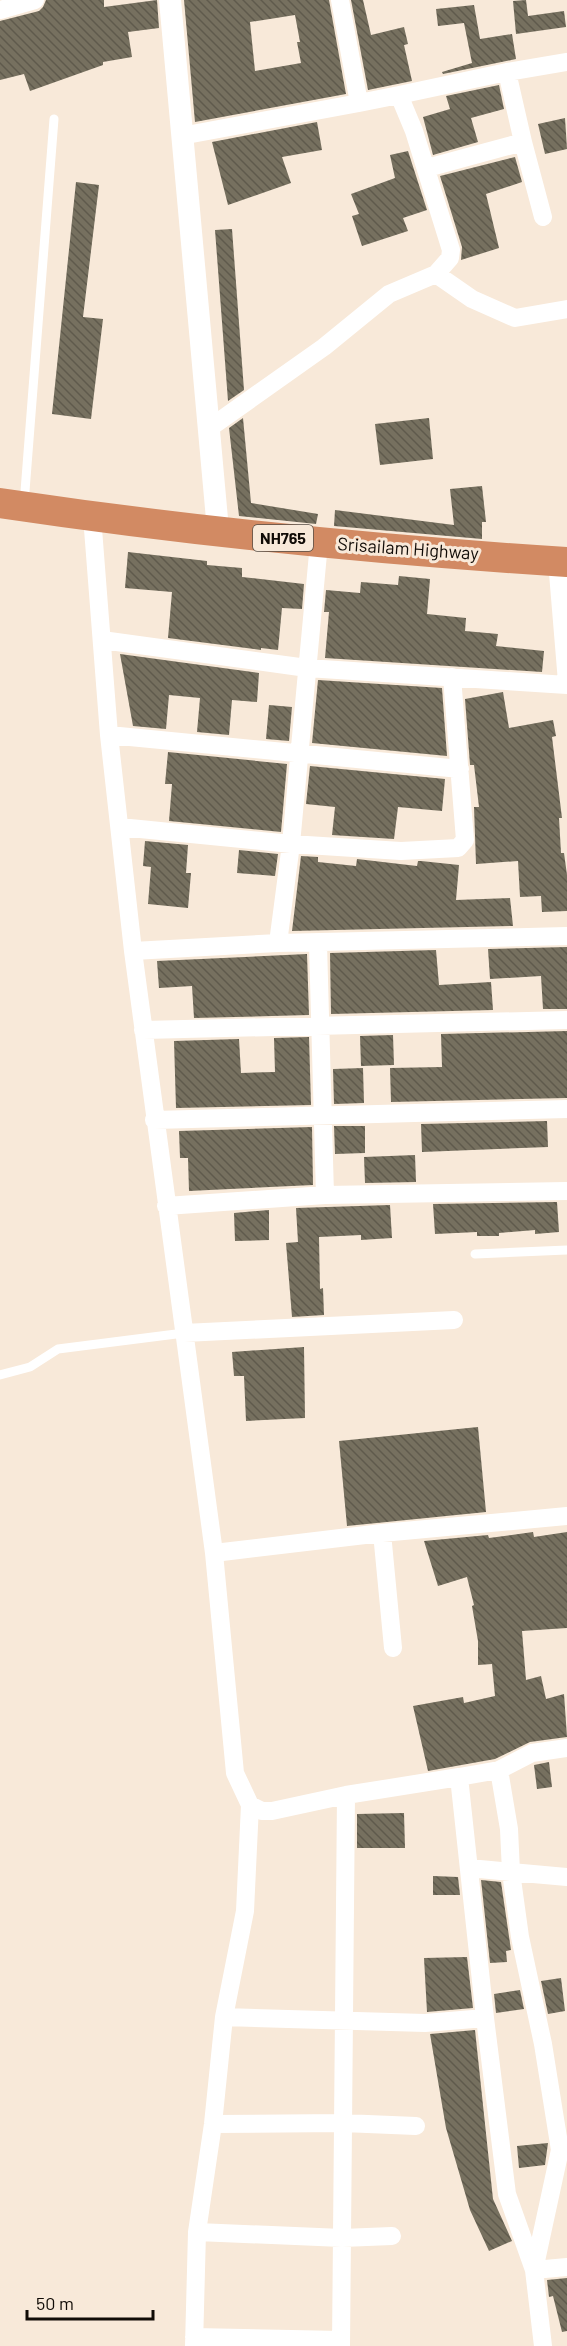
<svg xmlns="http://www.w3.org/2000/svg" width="567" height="2346" font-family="Barlow,sans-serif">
<defs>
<pattern id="building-back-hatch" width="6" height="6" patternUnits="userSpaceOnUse" patternTransform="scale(1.5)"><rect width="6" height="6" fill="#76705f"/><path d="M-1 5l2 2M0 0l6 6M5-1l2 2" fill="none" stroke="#5f5a4c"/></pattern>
</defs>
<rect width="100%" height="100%" fill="#f8e9d9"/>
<path fill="url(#building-back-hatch)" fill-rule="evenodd" d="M46 0H104V7L157 0 159 28 128 32 132 57 103 62V65L30 91 24 74 0 80V21L39 11 43 7Z
M184 0H329L346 94 195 122ZM295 15 300 42H297L301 63 255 71 250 22Z
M351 0H363L371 35 404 27 408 44 404 45 412 81 368 90Z
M526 0 528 16 564 11 566 27 516 34 513 1Z
M474 5 480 39 512 34 516 59 443 74 442 72 472 63 464 23 438 26 436 9Z
M499 85 504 109 471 118 478 142 433 155 423 117 450 109 446 96Z
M565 118 567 149 545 154 538 124Z
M317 122 322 150 282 157 291 183 228 205 212 142Z
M408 151 427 210 403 218 408 231 362 246 352 216 359 214 351 194 395 178 390 155Z
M515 157 522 182 486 194 499 248 461 260 462 247 440 176Z
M76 182 99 185 83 317 103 319 91 419 52 414Z
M232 229 244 390 228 401 215 230Z
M243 418 251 503 318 514 316 524 239 516 229 428Z
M429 418 433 459 380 465 375 424Z
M482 486 486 522H482V539L334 526 335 510 454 525 450 489Z
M128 552 207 561V565L242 568V577L304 584 302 609 282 608 278 650 261 648V650L168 638 172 592 125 588Z
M399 576 430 579 427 614 466 618 465 631 498 634 496 646 544 651 542 672 325 658 329 612H324L326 590 360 593 361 582 398 585Z
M120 654 259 673 257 702 232 700 229 735 197 732 200 698 169 695 166 729 133 726Z
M318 680 442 688 447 756 312 743Z
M503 692 509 728 553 720 556 736 552 737 562 818H559L561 853H564L567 875V911L542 912 541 896 520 897 518 861 476 864 474 807H479L474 765H470L465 699Z
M269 705 292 707 289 741 266 739Z
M168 752 287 764 281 832 169 821 172 784H165Z
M310 766 445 779 442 811 398 807 394 839 332 835 335 807 306 804Z
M145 841 188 845 186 873H191L188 908 148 904 151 867 143 866Z
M239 850 278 854 275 876 237 873Z
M301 856 318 857V862L356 866 357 859 417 866 418 861H421L459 865 456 900 510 898 513 926 292 931Z
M567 947V1009H543L541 976 490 979 488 949Z
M436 950 439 985 491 982 493 1010 331 1014 330 953Z
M307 954 309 1015 194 1018 192 986 159 988 157 961Z
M567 1031V1098L391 1102 390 1068 442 1067 441 1034Z
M393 1035 394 1065 361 1066 360 1036Z
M309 1037 311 1105 176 1108 174 1041 239 1039 241 1073 275 1072 274 1038Z
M363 1068 364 1103 334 1104 333 1069Z
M547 1121 548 1147 422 1152 421 1124Z
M334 1126H365V1153L335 1154Z
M312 1127 313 1185 189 1191 188 1158H180L179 1131Z
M415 1155 416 1182 365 1183 364 1157Z
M557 1202 559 1232 535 1234V1230L499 1233V1236H477V1232L435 1234 433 1204Z
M390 1205 392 1238 361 1240V1235L319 1237 320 1289 323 1288 324 1315 292 1317 286 1243 298 1242 296 1208Z
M269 1210V1240L235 1241 234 1213Z
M304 1347 305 1418 246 1421 244 1376H234L232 1352Z
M478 1427 486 1512 347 1526 339 1441Z
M533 1532 534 1537 567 1532V1628L522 1631 526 1680 541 1676 546 1699 564 1694 567 1737 530 1742 495 1759 428 1771 413 1706 463 1697 464 1703 495 1696 492 1664 478 1665V1641L472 1606 474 1605 467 1577 438 1586 424 1541 488 1535 489 1538Z
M549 1762 552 1787 537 1789 534 1765Z
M404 1813 405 1848H357V1814Z
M433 1876 458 1877 460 1895H433Z
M481 1880 501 1882 511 1950 506 1951 507 1962 490 1963Z
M467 1957 473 2008 427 2012 424 1958Z
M561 1978 565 2011 548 2014 541 1981Z
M520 1990 524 2009 496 2013 494 1994Z
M475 2030 493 2199 512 2241 489 2251 470 2210 446 2128 430 2034Z
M548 2143 545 2165 519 2168 517 2146Z
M567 2278V2331L562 2332 553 2296 549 2297 547 2280Z"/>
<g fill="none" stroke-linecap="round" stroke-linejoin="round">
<path stroke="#fff" stroke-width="9" d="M24 504 54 119
M475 1254 567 1250
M0 1375 30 1367 58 1349 184 1333"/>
<path stroke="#fff" stroke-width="18" d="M0 10 35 0
M507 72 567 62
M399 95 507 72 523 142 427 168
M181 136 359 103 340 0
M523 142 543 217
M436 274 472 299 515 318 567 309
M211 427 324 347 389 294 436 274 450 258 451 250 414 131 399 95 359 103
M92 516 109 735 133 951 214 1553
M557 561 567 682
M102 640 307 668 567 685
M109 735 460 769
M120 827 291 844 401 851 458 848 465 840 452 677
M278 943 291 844 319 543
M318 944 325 1195
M133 951 278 943 567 936
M143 1030 567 1020
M154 1120 567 1109
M166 1206 325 1195 567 1191
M184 1333 454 1320
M382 1533 393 1648
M499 1770 532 1753 567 1748
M459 1777 499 1770 509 1829 511 1872 567 1877
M250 1805 262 1811H272L346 1795 459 1777 485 2018 507 2194 534 2270
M469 1868 511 1872 520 1937 543 2044 560 2150 534 2270
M224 2017 425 2023 485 2018
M213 2124 343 2123 416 2126
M197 2232 342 2238 392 2236
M194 2337 341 2340
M194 2346 197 2232 213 2124 224 2017 245 1911 250 1805 235 1773 214 1553 382 1533 567 1516
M341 2346 346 1795
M543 2346 534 2270 567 2267"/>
<path stroke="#fff" stroke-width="22" d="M170 0 218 530"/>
<path stroke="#d28a63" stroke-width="30" d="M0 503C188 531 377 550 567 562"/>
</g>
<g text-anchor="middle" stroke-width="6" stroke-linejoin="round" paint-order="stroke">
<rect fill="#f8e9d9" stroke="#564e45" stroke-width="1.5" x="253" y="525" width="60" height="26" rx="4.5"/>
<g font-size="16" font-weight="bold" fill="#100b06">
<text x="283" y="544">NH765</text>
</g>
<g font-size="18" fill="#100b06" stroke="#f8e9d9">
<text transform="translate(408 549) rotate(4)" y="6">Srisailam Highway</text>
</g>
</g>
<path d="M27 2310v9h126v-9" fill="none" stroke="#100b06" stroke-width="3"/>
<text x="36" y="2310" font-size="18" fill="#100b06" stroke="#f8e9d9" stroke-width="4.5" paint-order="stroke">50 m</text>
</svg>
